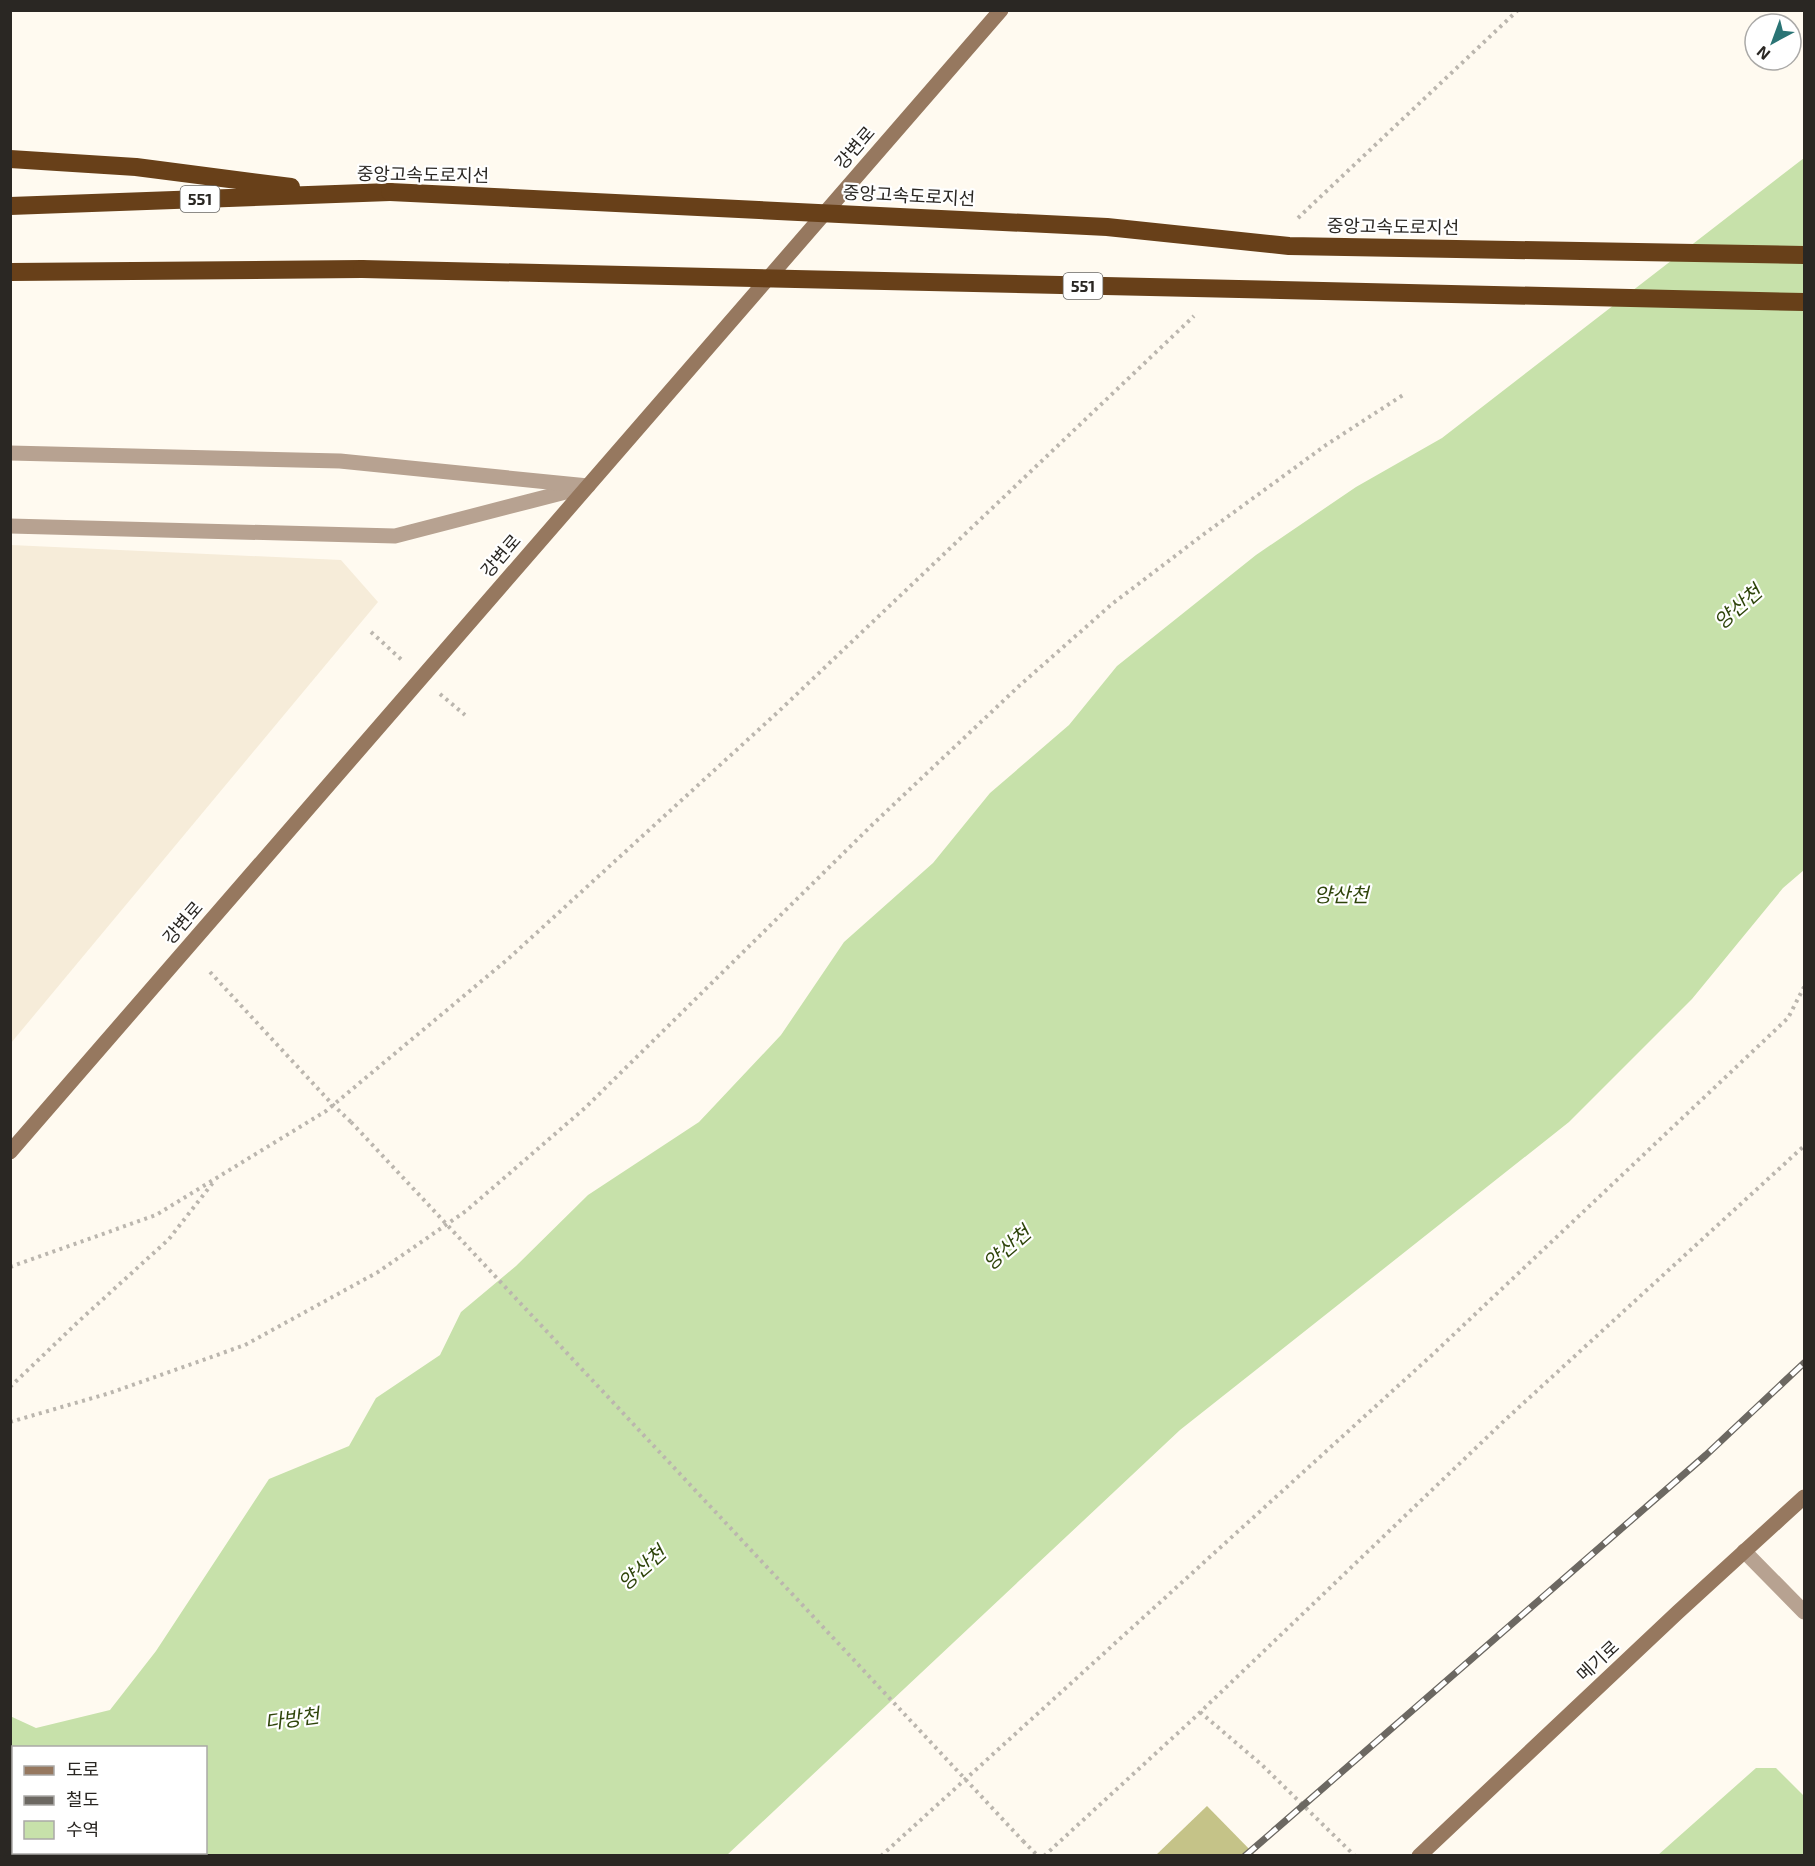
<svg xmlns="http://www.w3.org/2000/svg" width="1815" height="1866" font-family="'Exo 2','Noto Sans KR',sans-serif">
<rect width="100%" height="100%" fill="#fffaf0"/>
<path fill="#f6ecd9" d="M11 545 341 560 378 602 11 1043Z"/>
<path fill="#c7e1aa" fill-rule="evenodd" d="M1804 158V870L1783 888 1692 999 1569 1122 1180 1430 727 1855H11L10 1716 36 1728 110 1710 156 1651 269 1479 349 1446 376 1398 440 1355 461 1312 516 1266 588 1195 699 1122 781 1035 844 942 933 863 990 793 1069 725 1117 666 1256 555 1356 487 1442 438ZM14 1748H206V1852H14Z
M1756 1768H1776L1804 1796V1855H1658Z"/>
<path fill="#c5c388" d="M1207 1806 1256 1856H1155Z"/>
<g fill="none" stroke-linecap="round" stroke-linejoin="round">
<path stroke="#bbb6ae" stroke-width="4" stroke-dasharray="3 4.5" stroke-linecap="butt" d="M1298 218 1518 10
M371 632 403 661
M440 694 465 715
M210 972 333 1105 351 1122
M10 1267 156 1215 326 1111 508 959 778 712 1194 316
M10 1387 79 1321 169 1239 215 1180
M10 1422 110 1393 245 1345 378 1272 466 1211 585 1108 872 825 1019 686 1112 604 1204 534 1326 445 1403 395
M1200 1712 1262 1765 1355 1856
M1023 1841 1038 1856
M881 1856 1432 1355 1788 1018 1804 987
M1044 1856 1192 1720 1505 1420 1804 1146"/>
<path stroke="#b7a291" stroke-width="15" d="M10 526 395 536 585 487
M1744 1551 1804 1612"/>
<path stroke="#b7a291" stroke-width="15" d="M10 453 340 461 588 486"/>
<path stroke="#96785f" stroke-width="15" d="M10 1152 1001 10
M1419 1856 1678 1612 1804 1497"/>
<path stroke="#684019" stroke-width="18" d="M10 159 136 167 291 187
M10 206 390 192
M10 272 362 269"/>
<defs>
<path id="rail" d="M1245 1856 1706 1455 1804 1363"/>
</defs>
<use href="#rail" stroke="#6c6862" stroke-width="7"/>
<use href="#rail" stroke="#fff" stroke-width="4.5" stroke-dasharray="14" stroke-linecap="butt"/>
<path stroke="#bbb6ae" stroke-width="4" stroke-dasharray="3 4.5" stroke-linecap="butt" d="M351 1122 1023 1841"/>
<path stroke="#684019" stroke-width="18" d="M390 192 1107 227 1289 246 1804 255
M362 269 1804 302"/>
</g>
<g text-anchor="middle" stroke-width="4.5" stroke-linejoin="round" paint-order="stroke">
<g fill="#fff" stroke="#6a6865" stroke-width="1.5">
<rect x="180.5" y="186" width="39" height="26" rx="4.5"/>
<rect x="1063.5" y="273" width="39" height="26" rx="4.5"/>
</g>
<g font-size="16" font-weight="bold" fill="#2a2723">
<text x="200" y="205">551</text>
<text x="1083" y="292">551</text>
</g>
<g font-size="18" fill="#2a2723" stroke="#fff">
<text transform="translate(855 148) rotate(-49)" y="6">강변로</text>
<text transform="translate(423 175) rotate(1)" y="6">중앙고속도로지선</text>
<text transform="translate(909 196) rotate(3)" y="6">중앙고속도로지선</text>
<text transform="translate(1393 227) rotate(1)" y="6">중앙고속도로지선</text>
<text transform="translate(501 556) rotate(-49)" y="6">강변로</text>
<text transform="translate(183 923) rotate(-49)" y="6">강변로</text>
<text transform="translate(1598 1661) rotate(-43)" y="6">메기로</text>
</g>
<g font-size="20" font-style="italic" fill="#2f450b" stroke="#fff">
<text transform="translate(1738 607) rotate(-41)" y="7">양산천</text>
<text x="1341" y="902">양산천</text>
<text transform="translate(1007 1248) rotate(-41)" y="7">양산천</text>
<text transform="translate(642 1568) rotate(-41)" y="7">양산천</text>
<text transform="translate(292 1719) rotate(-8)" y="7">다방천</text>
</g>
</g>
<rect width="1815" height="1866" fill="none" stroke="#2a2723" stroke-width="24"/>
<rect x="12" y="1746" width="195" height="108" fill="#ffffff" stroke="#aaa9a7" stroke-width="1.5"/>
<rect x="24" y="1766" width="30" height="9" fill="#96785f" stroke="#aaa9a7" stroke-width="1.5"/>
<text x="66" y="1776" font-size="18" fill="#2a2723">도로</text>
<rect x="24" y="1796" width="30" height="9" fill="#6c6862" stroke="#aaa9a7" stroke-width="1.5"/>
<text x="66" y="1806" font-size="18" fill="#2a2723">철도</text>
<rect x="24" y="1821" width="30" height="18" fill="#c7e1aa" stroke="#aaa9a7" stroke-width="1.5"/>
<text x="66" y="1836" font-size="18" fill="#2a2723">수역</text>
<g transform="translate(1773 42) rotate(221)"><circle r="28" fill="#ffffff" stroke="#aaa9a7" stroke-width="1.5"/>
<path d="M0-4.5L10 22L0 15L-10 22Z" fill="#2a7475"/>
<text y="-9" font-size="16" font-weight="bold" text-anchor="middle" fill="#2a2723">N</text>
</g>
</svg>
